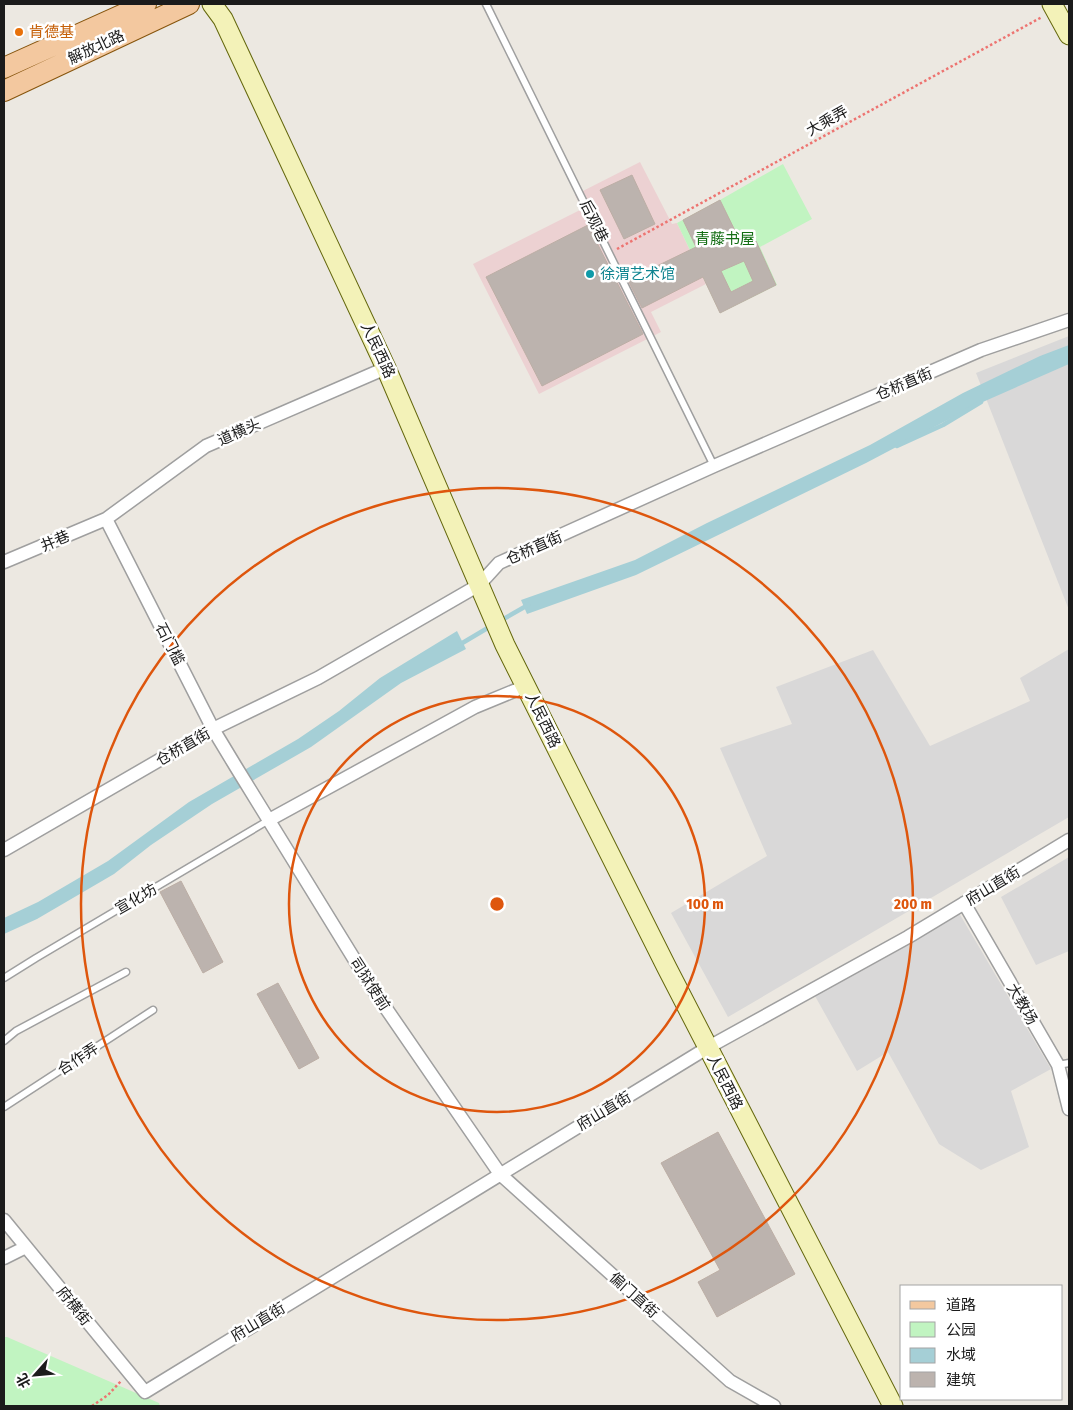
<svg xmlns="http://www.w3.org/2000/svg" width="1073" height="1410" font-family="'Fira Sans Condensed','Noto Sans SC',sans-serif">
<rect width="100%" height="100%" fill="#ece8e1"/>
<path fill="#d9d8d8" d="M1069 336V610L976 373Z
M1069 649V817L728 1017 671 913 767 856 720 748 792 724 776 687 873 650 930 746 1030 701 1020 678Z
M1069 857V951L1036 965 1001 897Z
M959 913 1051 1069 1011 1091 1029 1147 981 1170 939 1144 888 1052 857 1071 815 996Z"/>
<path fill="#ecd1d2" d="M640 162 672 224 677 223 706 284 651 312 661 332 539 394 473 264 582 209 575 195Z"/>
<path fill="#c1f4c1" d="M783 164 812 219 760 247 777 285 720 313 677 223 720 200Z
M4 1337H7L159 1403 160 1406H4Z"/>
<path fill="#a5cfd6" d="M1069 345V364L976 405 866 463 636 575 527 614 521 600 635 560 707 523 870 445 963 393 1040 356Z
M457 631 466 649 401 683 311 747 212 804 151 845 114 874 37 919 4 934V918L38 902 108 861 189 802 298 739 339 711 380 678Z"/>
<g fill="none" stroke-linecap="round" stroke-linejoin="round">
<path stroke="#a5cfd6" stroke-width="4.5" d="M897 446 943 425 981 402
M500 621 528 605
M459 645 491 626"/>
</g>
<path fill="#bcb3ae" stroke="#bcaea5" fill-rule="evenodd" d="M632 175 655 224 624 239 600 190Z
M720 200 743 247 756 241 776 285 720 313 703 277 642 308 628 280 696 247 683 220ZM744 261 753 281 731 292 721 271Z
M588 225 643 334 542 386 486 277Z
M181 881 223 962 203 973 160 892Z
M278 983 319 1058 299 1069 257 994Z
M718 1132 795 1274 717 1317 698 1282 720 1270 661 1163Z"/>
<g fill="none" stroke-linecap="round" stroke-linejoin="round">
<defs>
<path id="lane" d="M486 4 714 466
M4 978 36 958 269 820
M4 1041 16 1031 126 972
M1058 1065 1069 1063
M4 1107 153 1010"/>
<path id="street" d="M106 519 213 729 236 767 372 988 500 1174 730 1381 774 1406
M4 562 106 519 206 446 386 368
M269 820 475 707 526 686
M4 850 213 729 318 678 479 585 499 563 714 466 981 350 1069 320
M964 903 1058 1065 1069 1109
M4 1220 145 1392 707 1048 908 937 1069 840
M4 1258 26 1247"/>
<path id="secondary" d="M212 4 223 19 386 368 505 645 667 968 893 1406
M1052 4 1069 35"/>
<path id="primary" d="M4 68 146 4
M4 91 189 4"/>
</defs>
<use href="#lane" stroke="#9f9f9f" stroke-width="9"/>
<use href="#street" stroke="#9f9f9f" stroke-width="15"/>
<use href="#secondary" stroke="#64670d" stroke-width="21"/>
<use href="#primary" stroke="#86540c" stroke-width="22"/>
<path stroke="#ed7471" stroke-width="2.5" stroke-dasharray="2.5 2.5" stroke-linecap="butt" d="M617 249 1042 17
M92 1406 108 1395 121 1381"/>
<use href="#lane" stroke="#fff" stroke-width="6"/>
<use href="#street" stroke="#fff" stroke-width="12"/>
<use href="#secondary" stroke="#f3f2b8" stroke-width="19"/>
<use href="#primary" stroke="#f3c89f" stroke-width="20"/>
</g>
<g fill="none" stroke="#de560d" stroke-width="2.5">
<circle cx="497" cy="904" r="208"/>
<circle cx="497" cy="904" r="416"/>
</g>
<circle fill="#e8710a" stroke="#fff" stroke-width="2" cx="19" cy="32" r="5"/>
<circle fill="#0f9aa8" stroke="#fff" stroke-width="2" cx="590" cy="274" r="5"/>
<g text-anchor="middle" stroke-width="5" stroke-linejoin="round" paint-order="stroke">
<g font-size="15" fill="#c56008" stroke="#fff" text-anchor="start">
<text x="29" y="37">肯德基</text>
</g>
<g font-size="15" fill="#1b1b1b" stroke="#fff">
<text transform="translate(96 47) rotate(-25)" y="5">解放北路</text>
<text transform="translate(827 121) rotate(-29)" y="5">大乘弄</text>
<text transform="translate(594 221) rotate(64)" y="5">后观巷</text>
<text transform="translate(378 350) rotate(65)" y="5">人民西路</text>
<text transform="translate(904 384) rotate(-23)" y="5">仓桥直街</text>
<text transform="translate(239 432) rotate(-24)" y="5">道横头</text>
<text transform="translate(55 541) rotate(-23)" y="5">井巷</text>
<text transform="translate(534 548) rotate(-24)" y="5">仓桥直街</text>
<text transform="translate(170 644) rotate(63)" y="5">石门槛</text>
<text transform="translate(543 720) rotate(64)" y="5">人民西路</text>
<text transform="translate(183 747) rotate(-30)" y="5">仓桥直街</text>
<text transform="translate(993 886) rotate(-31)" y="5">府山直街</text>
<text transform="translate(136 899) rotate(-30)" y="5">宣化坊</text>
<text transform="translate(370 984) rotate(57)" y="5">司狱使前</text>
<text transform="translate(1022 1004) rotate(60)" y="5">大教场</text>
<text transform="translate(78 1059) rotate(-33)" y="5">合作弄</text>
<text transform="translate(725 1082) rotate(63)" y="5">人民西路</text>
<text transform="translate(604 1111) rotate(-31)" y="5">府山直街</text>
<text transform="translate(634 1295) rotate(42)" y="5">偏门直街</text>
<text transform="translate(74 1306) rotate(51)" y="5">府横街</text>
<text transform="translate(258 1322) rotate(-31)" y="5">府山直街</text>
</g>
<g font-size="15" fill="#146e14" stroke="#fff">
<text x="725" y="244">青藤书屋</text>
</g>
<g font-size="15" fill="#0d838f" stroke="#fff" text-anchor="start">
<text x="600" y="279">徐渭艺术馆</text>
</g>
</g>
<circle cx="497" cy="904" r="8" fill="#de560d" stroke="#fff" stroke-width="2.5"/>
<g font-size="15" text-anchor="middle" font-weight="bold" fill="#de560d" stroke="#fff" stroke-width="5" stroke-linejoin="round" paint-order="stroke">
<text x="705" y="909">100 m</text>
<text x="913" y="909">200 m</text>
</g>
<rect width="1073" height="1410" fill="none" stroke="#1b1b1b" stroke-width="10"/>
<rect x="900" y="1285" width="162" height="115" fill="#ffffff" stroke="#a4a4a4"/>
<rect x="910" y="1301" width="25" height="8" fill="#f3c89f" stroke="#a4a4a4"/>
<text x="946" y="1310" font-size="15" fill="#1b1b1b">道路</text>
<rect x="910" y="1322" width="25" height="15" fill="#c1f4c1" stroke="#a4a4a4"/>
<text x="946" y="1335" font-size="15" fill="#1b1b1b">公园</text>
<rect x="910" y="1348" width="25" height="15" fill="#a5cfd6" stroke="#a4a4a4"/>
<text x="946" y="1360" font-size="15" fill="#1b1b1b">水域</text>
<rect x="910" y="1372" width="25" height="15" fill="#bcb3ae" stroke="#a4a4a4"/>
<text x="946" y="1385" font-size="15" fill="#1b1b1b">建筑</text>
<g transform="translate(35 1375) rotate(243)" stroke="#ffffff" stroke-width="4" paint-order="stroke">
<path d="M0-4L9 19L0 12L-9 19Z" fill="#1b1b1b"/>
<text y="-8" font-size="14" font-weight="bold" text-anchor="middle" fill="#1b1b1b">北</text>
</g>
</svg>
